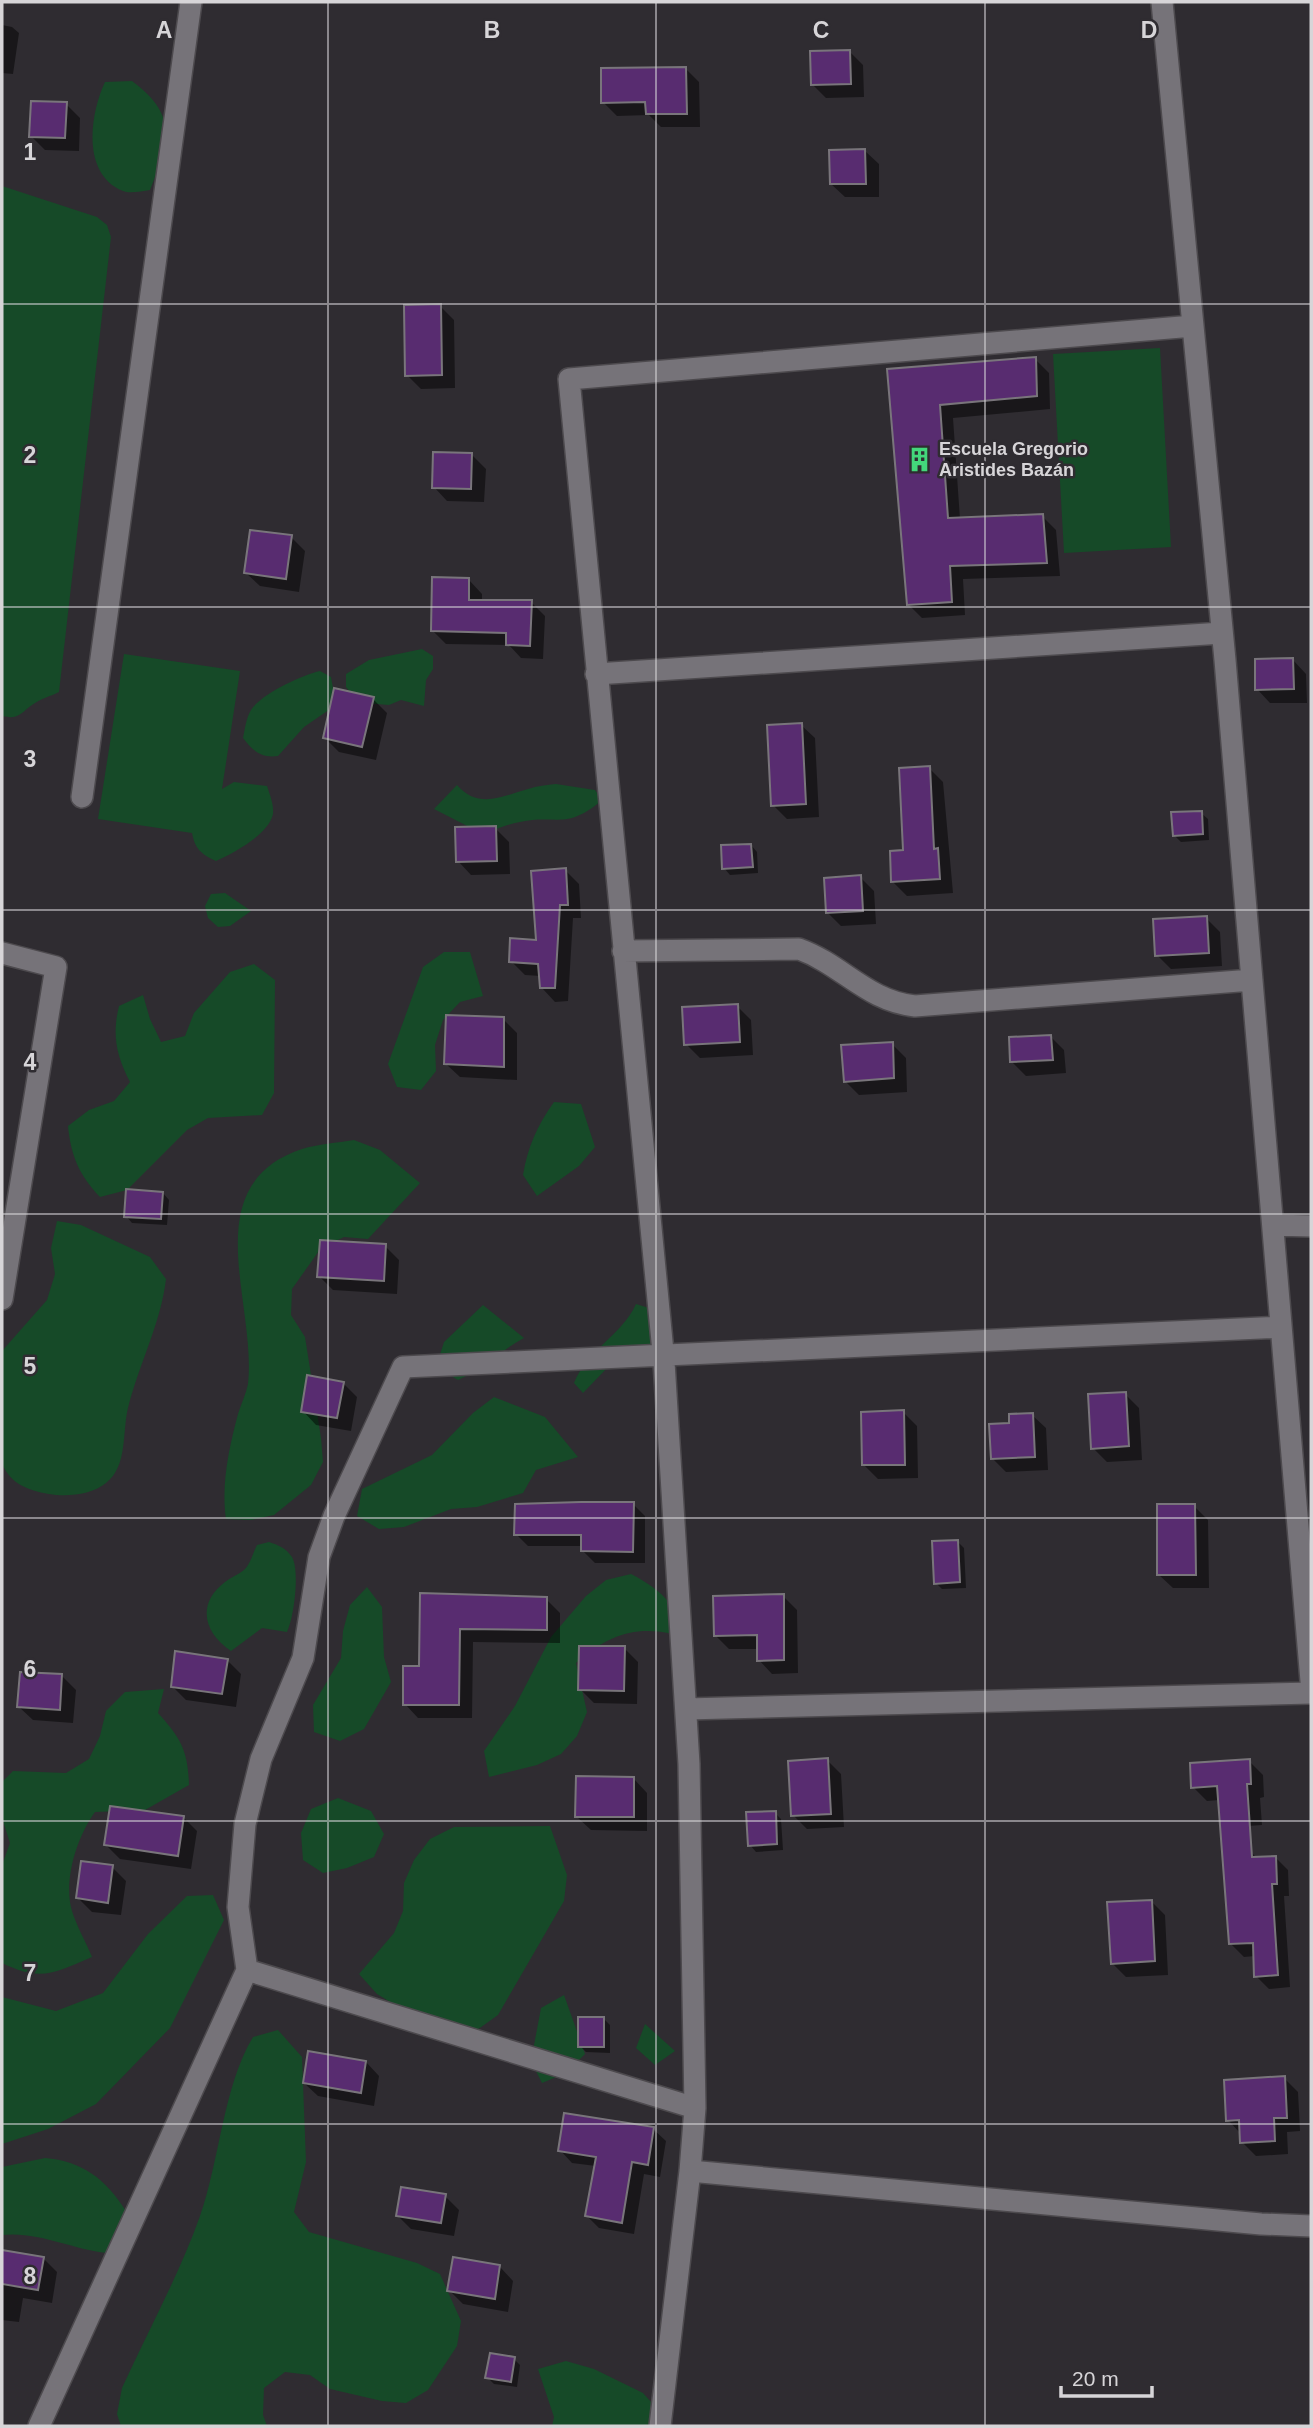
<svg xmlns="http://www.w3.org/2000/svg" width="1313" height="2428" font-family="Helvetica,sans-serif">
<rect width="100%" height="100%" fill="#2f2c31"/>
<path fill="#164a28" d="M132 81C179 116 169 142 150 190 142 191 130 194 123 191 81 174 90 114 105 82Z
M2 186 97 217 107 225 111 237 59 692C51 696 40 699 32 705 21 713 18 720 2 716Z
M1160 348 1171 547 1064 553 1053 354Z
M422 649 433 656V669L426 680 424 706 401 700 389 705 365 703 354 697 346 687V674L369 660Z
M124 654 240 671 222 789 234 782 267 786C270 795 274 805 273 814 269 834 234 853 216 861 201 854 195 849 192 833L98 819Z
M320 671 331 677 336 705 304 727 278 756C261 758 254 752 243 738 245 729 246 718 251 710 261 694 302 675 320 671Z
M556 784 595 790 602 800C566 831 556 814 520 822 507 824 495 830 483 834L434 809 457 785C479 810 502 796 528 789 537 786 547 785 556 784Z
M225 893 251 911 230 926 218 927 208 918 205 906 211 894Z
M444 952H470L483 996 460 1002 443 1020 435 1045 436 1071 421 1090 397 1087 388 1064 423 967Z
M254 964 275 980 274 1093 262 1115 208 1118 187 1130 127 1190 100 1197C79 1175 71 1156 68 1126L89 1110 114 1101 130 1082C116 1055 112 1035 119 1006L143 995 150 1019 161 1042 185 1036 194 1013 230 972Z
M554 1102 581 1104 595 1147 579 1166 537 1196 523 1175C528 1146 537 1126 554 1102Z
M354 1140 380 1150 420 1183 368 1239 344 1237 321 1248 292 1289 291 1315 305 1337 321 1438 323 1462 311 1485 274 1515 251 1520 226 1519C221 1484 229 1448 238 1414 241 1404 246 1394 248 1384 257 1303 194 1185 302 1149 318 1144 337 1143 354 1140Z
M57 1221 81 1225 150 1257 166 1279C161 1323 139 1364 128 1408 122 1432 128 1466 106 1483 91 1495 67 1497 49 1494 27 1490 11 1484 2 1464V1351L47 1300 55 1274 51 1248Z
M636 1304 649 1308 661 1341 610 1365 583 1393 574 1383C587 1350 622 1335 636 1304Z
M483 1305 524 1338C500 1351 483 1369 458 1380L436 1367 444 1342Z
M494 1397 545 1417 578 1457 536 1470 523 1493 477 1507 451 1509 404 1527 379 1529 357 1516 362 1489 432 1455 473 1413Z
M269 1542C278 1545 286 1548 292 1557 300 1571 294 1618 287 1632L262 1628 231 1651C204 1633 196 1604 225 1582 231 1577 238 1575 244 1570 250 1565 253 1553 257 1545Z
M631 1574C666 1592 675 1607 692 1640 646 1623 613 1630 576 1663L587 1712 577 1736 561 1754 537 1765 489 1777 484 1751 515 1706 551 1637 586 1596 606 1580Z
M367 1587 382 1607 384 1657 391 1682 364 1729 340 1741 314 1732 313 1705 341 1658 343 1631 350 1605Z
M164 1689 158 1713C181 1738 188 1751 189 1785L145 1810 95 1812C77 1837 63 1880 72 1911 77 1927 86 1942 92 1957 54 1973 41 1982 2 1963V1865L10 1843 2 1818V1782L13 1771 66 1773 89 1759 100 1736 106 1711 125 1692Z
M338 1798 371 1811 384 1834 374 1857 347 1868 323 1873 303 1860 301 1833 311 1809Z
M550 1826 567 1875 564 1901 498 2015 477 2030 448 2037 377 1994 359 1974 394 1933 403 1911 404 1883 414 1860 430 1839 454 1827Z
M213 1895 224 1920 170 2028 96 2104 48 2129 2 2144V1997L56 2011 103 1993 148 1934 187 1896Z
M564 1995 585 2054 566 2073 542 2083 531 2061 541 2008Z
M645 2024 675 2051 655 2065 636 2048Z
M278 2030 302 2057 306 2162 294 2212 309 2232 417 2263 440 2274 461 2321 457 2346 428 2390 406 2403 382 2401 330 2389 310 2375 285 2372 264 2388 263 2415 267 2426H121L117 2414 122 2388C148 2331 179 2275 200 2216 220 2159 223 2087 253 2037Z
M45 2158C82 2161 106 2179 126 2211L107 2253C71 2249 38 2231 2 2235V2167Z
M566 2361 594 2369 643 2393 661 2413 660 2426H552L554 2417 538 2369Z"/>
<path fill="#0007" d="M2 25 12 27 19 33 13 74 2 73Z
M849 51 863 65 864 97 826 98 812 84Z
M685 68 699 82 700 127H661L649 115 617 116 603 102Z
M66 104 80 118 79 151 45 150 31 136Z
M865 151 879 164V197H845L831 184Z
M440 306 454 320 455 388 421 389 407 375Z
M1035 359 1049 373 1050 409 953 418 960 519 1042 516 1056 530 1060 576 963 579 965 615 922 618 908 604 889 371Z
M472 455 486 469 484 502 447 501 434 487Z
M291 537 305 551 299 592 260 586 246 573Z
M469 580 482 594V601L531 602 545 616 543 659 521 658 509 645 446 644 432 630Z
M1293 660 1306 674 1307 703H1270L1257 689Z
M373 699 387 713 376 760 339 752 325 738Z
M801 725 815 738 819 817 787 819 773 805Z
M929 768 943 782 953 893 907 896 893 882Z
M1201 813 1208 819 1209 840 1181 842 1174 835Z
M495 828 509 842 510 874 471 875 458 861Z
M751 845 757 852 758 873 730 875 724 868Z
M565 870 579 884 581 918H573L568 1001 555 1002 542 988 541 976 525 975 511 961 538 941Z
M860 877 874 891 876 924 841 926 827 912Z
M1206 918 1220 932 1222 966 1171 969 1157 955Z
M737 1006 751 1020 753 1055 700 1058 686 1044Z
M503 1019 517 1033V1080L460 1077 446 1064Z
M1051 1037 1064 1050 1066 1073 1026 1076 1012 1062Z
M892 1044 906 1058 907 1092 859 1095 845 1081Z
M163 1193 169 1200 167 1225 132 1223 126 1216Z
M385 1246 399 1260 397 1294 333 1290 319 1276Z
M343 1383 357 1397 351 1431 316 1425 303 1411Z
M1125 1394 1139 1408 1142 1460 1107 1462 1093 1448Z
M903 1412 917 1426 918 1478 878 1479 864 1465Z
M1032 1415 1046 1428 1048 1470 1006 1472 992 1458Z
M633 1504 645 1516V1563H595L583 1551V1546H528L516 1534Z
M1194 1506 1208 1520 1209 1588H1173L1159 1575Z
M957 1541 964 1548 966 1588 942 1589 936 1583Z
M422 1595 546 1599 560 1613V1643L473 1642 472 1718H418L405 1704 421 1668Z
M783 1596 797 1610 798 1673 772 1674 759 1660V1649H729L715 1635Z
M624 1648 638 1662 637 1704 594 1703 580 1689Z
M227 1660 241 1674 236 1707 186 1700 173 1687Z
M62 1676 76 1690 73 1723 33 1720 19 1707Z
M827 1760 841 1774 844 1827 807 1829 793 1815Z
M1249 1761 1263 1775 1264 1797 1260 1798 1262 1825 1234 1827 1219 1800 1207 1801 1193 1787Z
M634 1779 647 1793V1831L591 1830 577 1817Z
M775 1813 781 1819 783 1850 756 1852 750 1845Z
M183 1817 197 1831 191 1869 120 1859 106 1845Z
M1251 1852 1257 1858 1275 1857 1288 1870 1289 1896H1284L1290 1987 1269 1989 1256 1976 1255 1956 1244 1957 1231 1944Z
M112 1867 126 1881 121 1915 92 1912 78 1898Z
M1151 1901 1165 1915 1168 1975 1126 1977 1112 1963Z
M603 2018 610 2025V2053L586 2052 580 2046Z
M366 2062 379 2076 374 2106 318 2096 304 2083Z
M1284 2078 1298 2092 1300 2131 1287 2132 1288 2154 1256 2156 1242 2142 1241 2134 1228 2120Z
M653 2129 666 2141 660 2177 644 2174 634 2234 599 2228 587 2216 596 2166 572 2163 560 2150Z
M445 2196 459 2210 454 2236 411 2229 398 2216Z
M2 2252 43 2258 57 2272 52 2303 23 2298 19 2322 2 2320Z
M500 2267 513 2281 508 2312 463 2304 449 2290Z
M514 2359 520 2365 517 2387 494 2384 487 2377Z"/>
<path fill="#582c70" stroke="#79757b" stroke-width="2" d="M850 50 851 84 811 85 810 51Z
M686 67 687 114H646L645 102 601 103V68Z
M31 101 67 102 65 138 29 137Z
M865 149 866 184H830L829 150Z
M441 304 442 375 405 376 404 305Z
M1036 357 1037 396 940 405 948 518 1043 514 1047 563 950 566 952 602 907 605 887 369Z
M433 452 472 453 471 489 432 488Z
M250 530 292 535 286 579 244 573Z
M432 577 469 578V600H532L530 646 506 645V633L431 631Z
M1293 658 1294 689 1255 690V659Z
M334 688 374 697 362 747 323 738Z
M802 723 806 804 771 806 767 725Z
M930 766 934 849 938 848 940 879 891 882 890 851 903 850 899 768Z
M1202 811 1203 834 1173 836 1171 812Z
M496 826 497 861 456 862 455 827Z
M751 844 753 867 722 869 721 845Z
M566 868 568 905H560L555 988H540L538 964 509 962 510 938 536 940 531 871Z
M861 875 863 911 826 913 824 878Z
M1207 916 1209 953 1155 956 1153 919Z
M738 1004 740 1042 684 1045 682 1007Z
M446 1015 504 1017V1067L444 1064Z
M1051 1035 1053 1060 1010 1062 1009 1037Z
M893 1042 894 1078 844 1082 841 1045Z
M126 1189 163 1192 161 1219 124 1217Z
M320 1240 386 1244 384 1281 317 1277Z
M307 1375 344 1382 337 1418 301 1412Z
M1126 1392 1129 1446 1091 1449 1088 1394Z
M904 1410 905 1465H862L861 1412Z
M1033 1413 1035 1457 991 1459 989 1424 1009 1423V1414Z
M581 1502H634L633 1552 581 1551V1535H514L515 1504Z
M1157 1504H1195L1196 1575H1157Z
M958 1540 960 1582 934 1584 932 1541Z
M420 1593 547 1597V1630L460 1629 459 1705H403V1666H419Z
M784 1594V1660L757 1661V1635L714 1636 713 1596Z
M579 1646H625L624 1691 578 1690Z
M175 1651 228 1659 222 1694 171 1687Z
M20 1672 62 1674 60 1710 17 1707Z
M828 1758 831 1814 791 1816 788 1761Z
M1250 1759 1251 1784H1247L1252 1857 1276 1856 1277 1884H1272L1278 1975 1254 1977 1253 1943 1229 1944 1217 1786 1191 1788 1190 1763Z
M576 1776 634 1777V1817H575Z
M110 1806 184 1816 178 1856 104 1845Z
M776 1811 777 1844 748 1846 746 1812Z
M81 1861 113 1865 108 1903 76 1898Z
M1152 1900 1155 1961 1111 1964 1107 1902Z
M578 2017H604V2047H578Z
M308 2051 366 2061 361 2093 303 2083Z
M1285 2076 1287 2118H1274L1275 2141 1240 2143 1239 2120 1226 2121 1224 2080Z
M564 2113 654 2127 648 2165 632 2162 622 2223 585 2216 596 2157 558 2151Z
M401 2187 446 2194 441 2223 396 2216Z
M2 2250 44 2257 38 2290 2 2284Z
M453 2257 500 2265 495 2299 447 2291Z
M490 2353 515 2357 511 2382 485 2378Z"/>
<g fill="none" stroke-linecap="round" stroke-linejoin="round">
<defs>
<path id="minor" d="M1162 2 1225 660 1311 1681
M596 674 1222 633
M82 797 191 2
M623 951 799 949C843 965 867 1001 915 1006L1252 980
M2 953 56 967 2 1299
M1273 1225 1311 1226
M686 1709 1311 1693
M247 1970 238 1907 245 1824 261 1759 303 1658 319 1557 334 1516 403 1367 1281 1327
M690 2171 1261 2224 1311 2226
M39 2426 247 1970 695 2108
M660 2426 690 2171 695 2108 689 1764 664 1362 569 379 1193 326"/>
</defs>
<use href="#minor" stroke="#4d4a4e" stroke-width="24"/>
<use href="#minor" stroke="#767379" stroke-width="21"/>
</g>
<path fill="none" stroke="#d7d5d8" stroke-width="2" stroke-opacity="0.55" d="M328 2V2426M656 2V2426M985 2V2426M2 304H1311M2 607H1311M2 910H1311M2 1214H1311M2 1518H1311M2 1821H1311M2 2124H1311"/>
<defs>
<symbol id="building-bare" viewBox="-9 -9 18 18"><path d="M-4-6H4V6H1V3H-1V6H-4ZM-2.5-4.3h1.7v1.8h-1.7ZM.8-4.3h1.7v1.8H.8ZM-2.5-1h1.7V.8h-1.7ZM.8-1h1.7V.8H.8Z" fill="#43d77b" stroke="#2f2c31" stroke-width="2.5" paint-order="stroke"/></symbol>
</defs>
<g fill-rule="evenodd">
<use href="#building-bare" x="902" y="442" width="35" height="35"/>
</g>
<g text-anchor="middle" stroke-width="5" stroke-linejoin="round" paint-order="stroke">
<g font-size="18" font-weight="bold" fill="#d7d5d8" stroke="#2f2c31" text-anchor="start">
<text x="939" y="455">Escuela Gregorio<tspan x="939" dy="21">Aristides Bazán</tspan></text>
</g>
</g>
<g font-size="23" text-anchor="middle" font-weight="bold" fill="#d7d5d8" stroke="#2f2c31" stroke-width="5" stroke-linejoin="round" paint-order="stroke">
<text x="164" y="38">A</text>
<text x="492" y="38">B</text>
<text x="821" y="38">C</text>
<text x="1149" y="38">D</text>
<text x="30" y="160">1</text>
<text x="30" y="463">2</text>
<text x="30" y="767">3</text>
<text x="30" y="1070">4</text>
<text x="30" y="1374">5</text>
<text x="30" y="1677">6</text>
<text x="30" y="1981">7</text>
<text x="30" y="2284">8</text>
</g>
<rect width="1313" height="2428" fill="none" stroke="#d7d5d8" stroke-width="7"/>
<path d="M1061 2386v10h91v-10" fill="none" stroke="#d7d5d8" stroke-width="3.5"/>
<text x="1072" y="2386" font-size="21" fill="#d7d5d8" stroke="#2f2c31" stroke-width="5" paint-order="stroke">20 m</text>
</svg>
